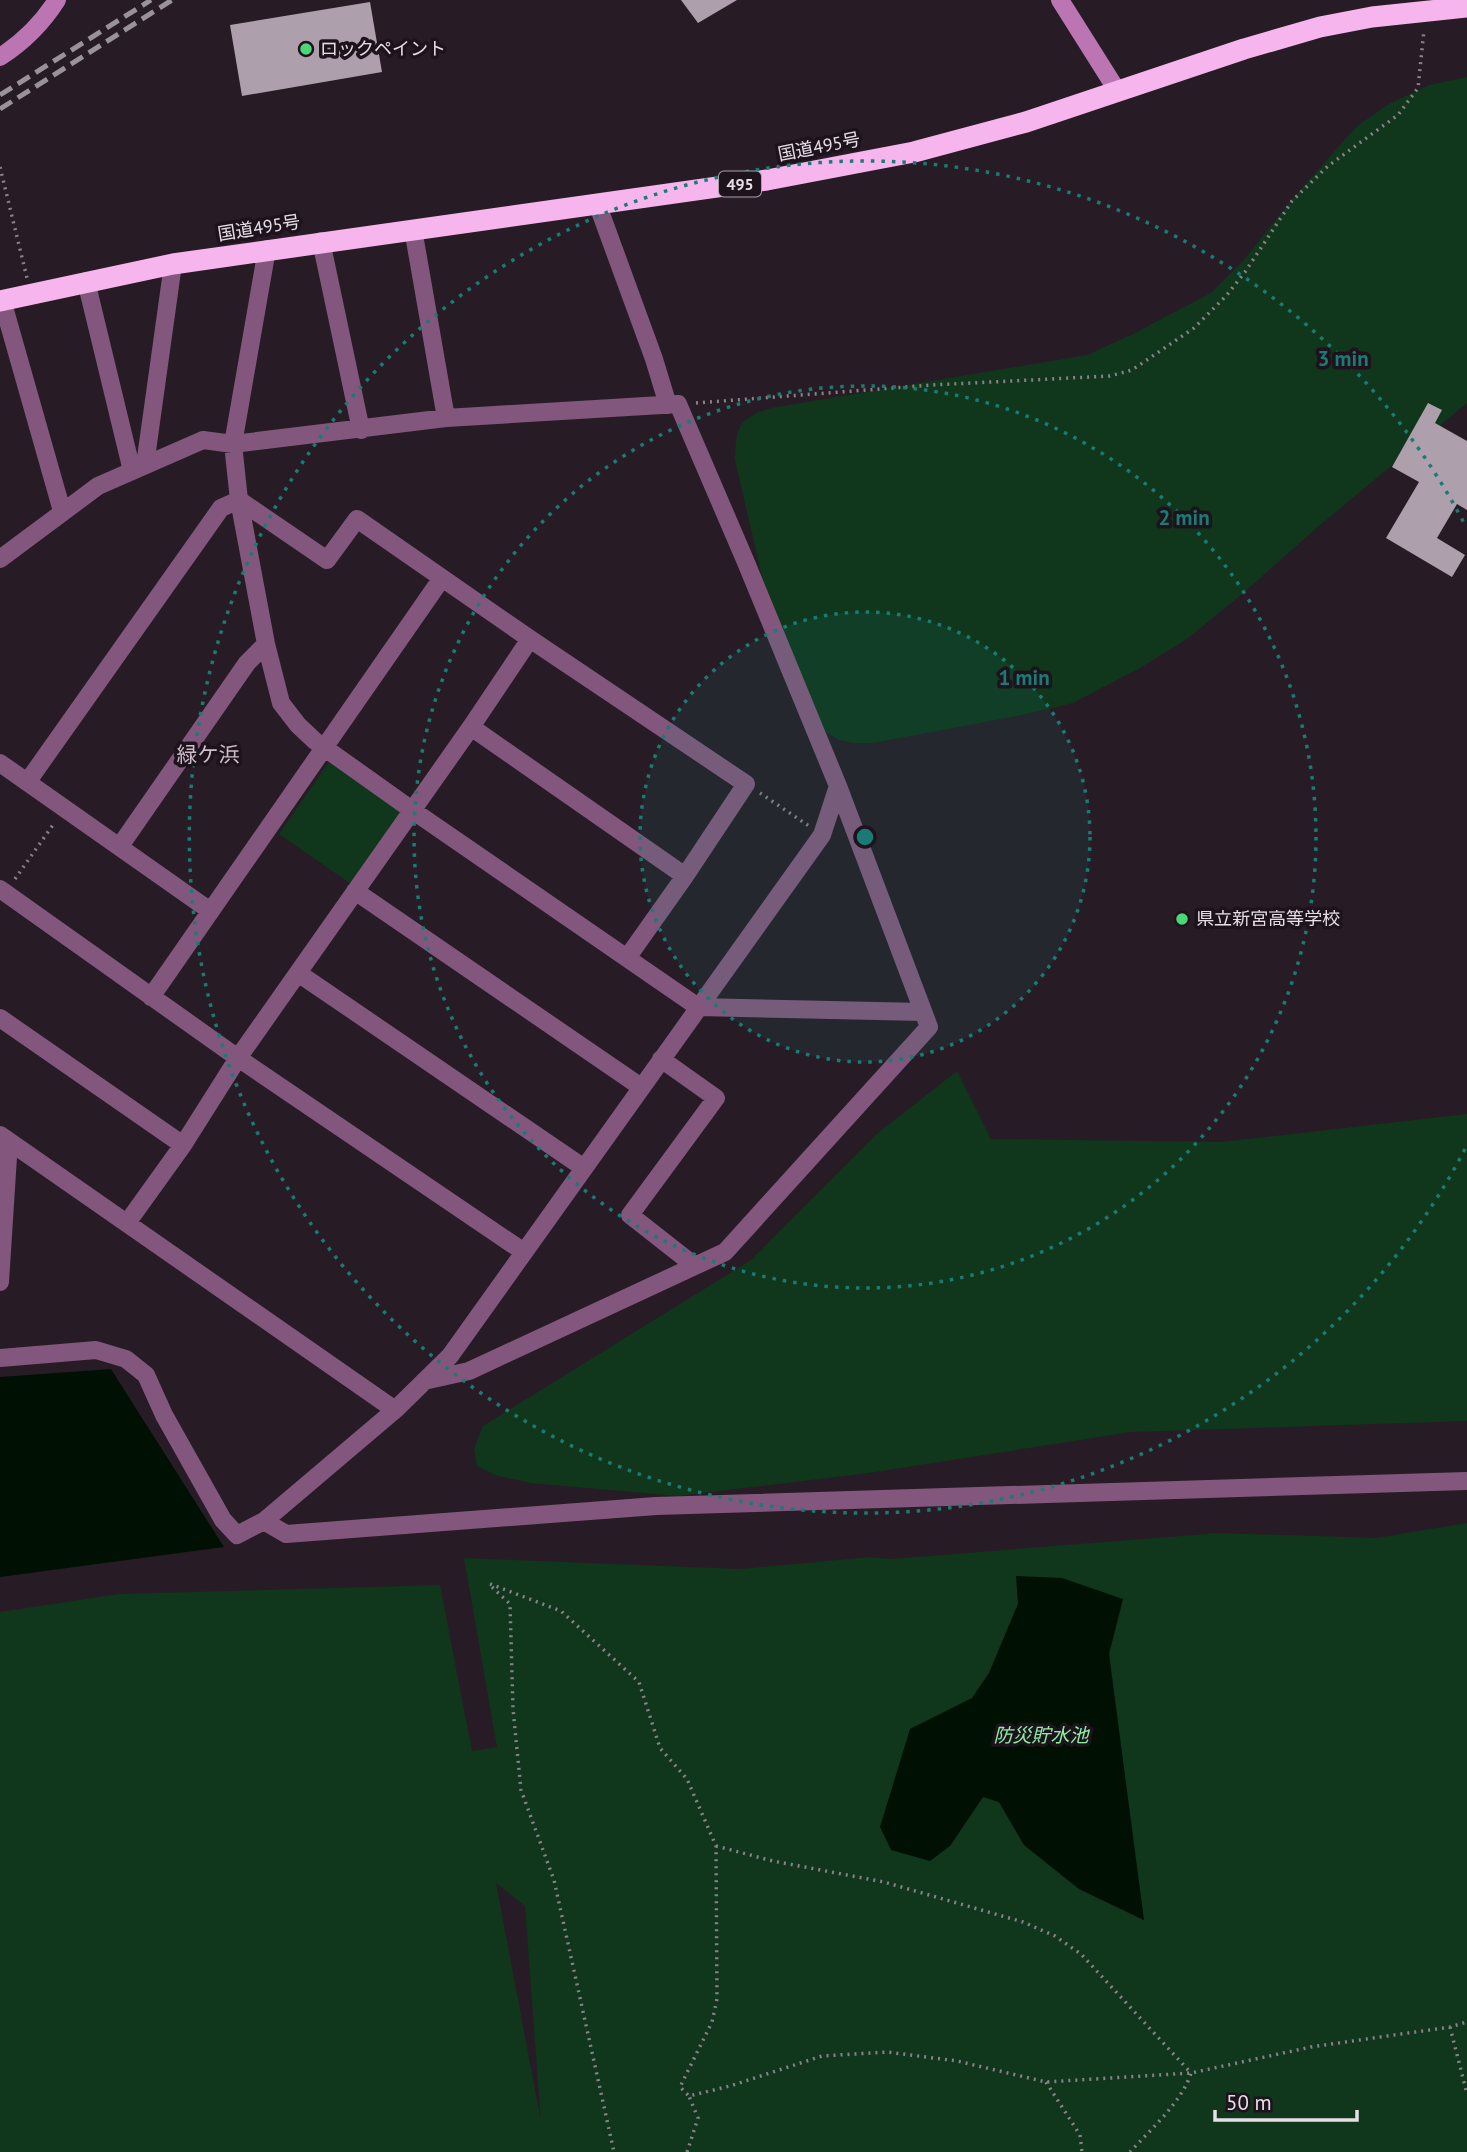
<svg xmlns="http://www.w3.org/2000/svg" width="1467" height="2152" font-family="'PT Sans','Noto Sans JP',sans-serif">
<rect width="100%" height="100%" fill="#271c26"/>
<path fill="#10361c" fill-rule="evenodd" d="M1467 77V403L1313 531 1242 594 1187 639 1140 668 1073 703 1022 715 873 743H854L839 740 824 731 782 663 735 460C736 427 738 418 771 408L1087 355 1131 335 1211 293 1243 261 1294 197 1357 126 1389 104 1429 85Z
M329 762 401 812 351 884 279 834Z
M957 1071 991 1139 1222 1142 1467 1114V1421L1131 1432 869 1473 678 1496 531 1483 498 1476 477 1466 474 1449 483 1426 751 1260 878 1133Z
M1467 1523V2152H0V1612L119 1594 440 1585 472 1751 497 1747 464 1558 741 1569 870 1557 890 1559 1219 1533 1376 1538ZM1123 1599 1109 1654 1143 1920 1079 1889 1024 1845 999 1802 983 1797 950 1846 910 1729 972 1699 989 1673 1018 1604ZM496 1883 525 1906 541 2122V2121Z"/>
<path fill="#001103" d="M111 1369 224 1547 0 1577V1377Z
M1016 1576 1062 1578 1123 1599 1109 1654 1144 1920 1079 1889 1024 1845 999 1802 983 1797 950 1846 930 1861 891 1850 880 1827 910 1729 972 1698 989 1673 1018 1604Z"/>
<path fill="#ae9fac" d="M681 0H737L698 23Z
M370 2 382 72 242 96 230 25Z
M1428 403 1442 410 1435 423 1467 441V510L1457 504 1437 538 1465 555 1452 577 1386 538 1419 482 1392 467Z"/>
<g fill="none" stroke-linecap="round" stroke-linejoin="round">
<path stroke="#8a8189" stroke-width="3.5" stroke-dasharray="2 5" stroke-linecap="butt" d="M0 167 27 278
M696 403 932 385 1110 376 1132 370 1194 328 1226 296 1245 272 1292 201 1328 166 1398 115 1418 88 1424 30
M760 793 809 826
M15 879 55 822
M490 1584 561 1611 639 1682 660 1748 687 1779 716 1846 717 1999 712 2022 680 2087 689 2096
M492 1587 510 1604 513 1709 521 1790 554 1880 614 2152
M716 1846 773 1861 884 1882 1023 1922 1055 1936 1081 1954 1191 2073C1182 2102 1150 2130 1130 2152
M1450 2027 1467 2094
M1046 2082 1080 2135 1082 2152
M687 2152 698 2118 689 2096 730 2086 822 2056 887 2052 957 2061 1046 2082 1191 2073 1311 2047 1450 2027 1467 2022"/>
<path stroke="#83577d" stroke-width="18" d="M597 203 654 359 668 405
M413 229 446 418
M321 241 361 430
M267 249 233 444 239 500 266 644 281 703 298 725 315 741 412 810 698 1007 923 1012
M86 281 132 471
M2 300 62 511
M145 465 173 264
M239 500 327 560 357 519 530 639 746 784 685 876 627 958
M0 559 98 486 203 440 233 444 446 418 678 404 745 560 838 786 822 835 450 1356 395 1410 264 1521 237 1535 223 1520 164 1415 146 1375 126 1359 96 1350 0 1358
M471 727 685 876
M0 763 209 910
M28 781 221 508 239 500
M120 846 247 663 266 644
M0 889 238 1058 524 1252
M355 891 641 1087
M298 973 584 1168
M151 997 442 578
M0 1018 183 1145
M661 1059 716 1098 630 1215 695 1266
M0 1135 395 1410
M127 1223 183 1145 238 1058 471 727 530 639
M0 1282 9 1141
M424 1381 469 1371 725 1252 929 1027 838 786
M264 1521 286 1534 656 1506 1467 1481"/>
<path stroke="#bb75b2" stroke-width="18" d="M1060 0 1118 92
M0 57C22 43 43 22 57 0"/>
<path stroke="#f7b5ee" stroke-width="21" d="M0 301 173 264 767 180 914 152 1026 122 1244 49 1320 27 1372 17 1467 7"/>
<path stroke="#9a9299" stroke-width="5" stroke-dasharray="14 7" stroke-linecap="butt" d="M0 95 151 0
M0 109 172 0"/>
</g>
<circle cx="865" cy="837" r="225" fill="#1a7b74" fill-opacity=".12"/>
<g fill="none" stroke="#1a7b74" stroke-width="3.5" stroke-dasharray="3.5 7">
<circle cx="865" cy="837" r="225"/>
<circle cx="865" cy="837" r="451"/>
<path d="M1465 1149A676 676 0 1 1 1465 525"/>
</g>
<g fill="#4ad777" stroke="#1e131c" stroke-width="2.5">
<circle cx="306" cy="49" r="7"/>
<circle cx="1182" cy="919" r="7"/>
</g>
<g text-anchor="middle" stroke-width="7" stroke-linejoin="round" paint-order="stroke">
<rect fill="#1e131c" stroke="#aaa2a9" stroke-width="2" x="719" y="171.5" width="42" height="25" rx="5"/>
<g font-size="16" font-weight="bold" fill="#e6dfe5">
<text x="740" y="190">495</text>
</g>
<g font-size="18" fill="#e6dfe5" stroke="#1e131c" text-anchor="start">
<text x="320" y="55">ロックペイント</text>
<text x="1196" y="925">県立新宮高等学校</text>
</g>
<g font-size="18" fill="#e6dfe5" stroke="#1e131c">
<text transform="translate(819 147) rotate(-11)" y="6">国道495号</text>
<text transform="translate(259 228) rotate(-9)" y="6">国道495号</text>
</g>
<g font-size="19" font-style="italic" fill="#8af1a3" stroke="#1e131c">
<text x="1041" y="1742">防災貯水池</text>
</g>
<g font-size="21" fill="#cdbdca" stroke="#1e131c">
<text x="208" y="762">緑ケ浜</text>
</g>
</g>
<circle cx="865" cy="837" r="10" fill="#1a7b74" stroke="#1e131c" stroke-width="3.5"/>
<g font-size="21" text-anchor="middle" font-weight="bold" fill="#1a7b74" stroke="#1e131c" stroke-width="7" stroke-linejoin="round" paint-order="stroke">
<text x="1343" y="366">3 min</text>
<text x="1184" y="525">2 min</text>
<text x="1024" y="685">1 min</text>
</g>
<path d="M1215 2110v10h142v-10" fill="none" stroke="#e6dfe5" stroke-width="3.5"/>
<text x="1226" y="2110" font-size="21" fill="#e6dfe5" stroke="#1e131c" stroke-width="5" paint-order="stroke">50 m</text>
</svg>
